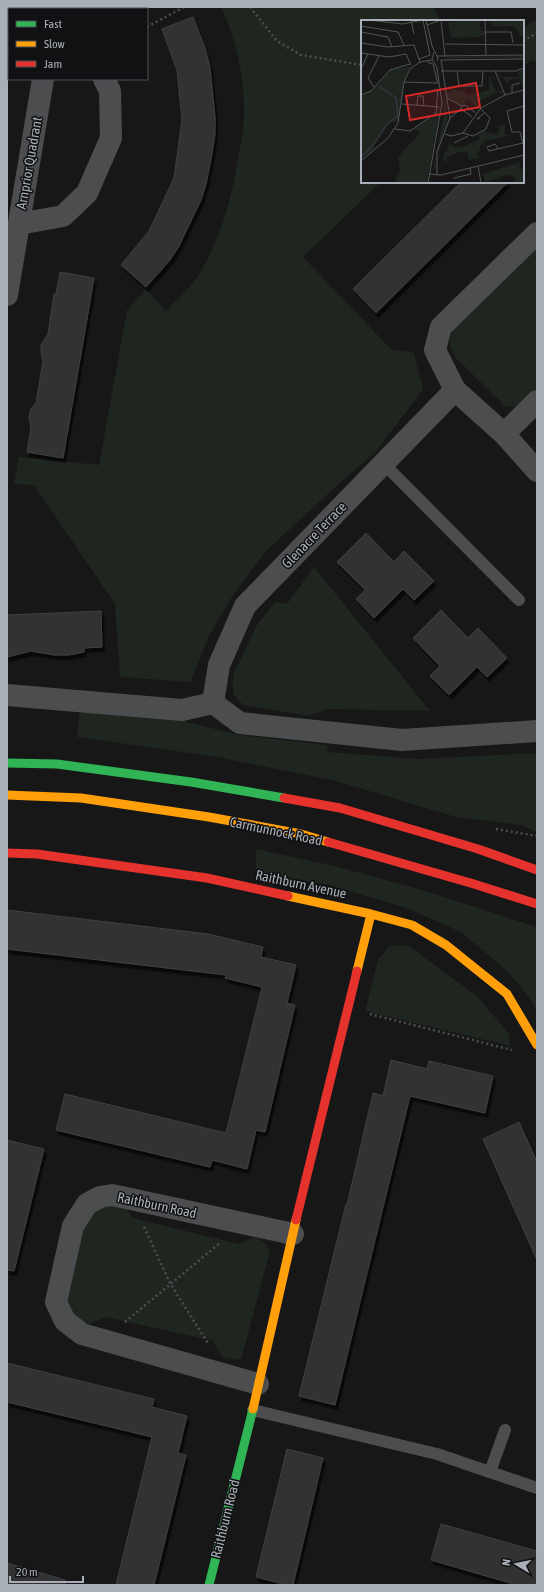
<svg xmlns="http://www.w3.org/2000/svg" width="544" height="1592" font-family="'Asap Condensed',sans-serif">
<defs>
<filter id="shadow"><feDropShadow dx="2.5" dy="4.5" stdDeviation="0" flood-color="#0009"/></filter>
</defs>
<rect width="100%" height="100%" fill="#171717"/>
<path fill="#1f251f" d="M221 7H434L440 21H362V182H381L303 257 391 349 414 353 423 389 375 453 343 480 264 553 232 597 209 636 190 682 120 677 115 604 34 485 14 484 19 457 99 465 127 310 146 289 166 311C175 301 187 291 195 280 217 247 229 209 236 170 238 157 241 144 243 131 247 89 239 45 221 7Z
M537 20V64L533 60 523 66V27Z
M537 246V391C527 401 520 410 505 406L456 358C448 347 449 339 454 327Z
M314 567 430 711 326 709 309 716 243 705 233 694V675L257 625 275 602 287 604Z
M80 709 179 720 239 735 327 745 328 752 419 759 537 753V832L521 825 456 817 336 781 217 757 77 737Z
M256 849 335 866 422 890 537 927V1011L529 997 506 970 461 932 406 908 329 885 256 872Z
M389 946H409L477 996 509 1034 510 1046 365 1011 378 960Z
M123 1203 133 1218 239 1244 255 1237 264 1242 270 1251 241 1360 222 1357 213 1341 105 1317 89 1324 75 1319 67 1304 85 1221 94 1209Z"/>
<path fill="#303031" stroke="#3f4143" filter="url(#shadow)" d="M193 17 205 48 210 67 215 117V134L211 159 206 184 201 200 179 246 170 260 146 287 121 265 149 231 174 178 182 120 177 70 162 29Z
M461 182H508L376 313 353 289Z
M60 272 94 278 63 458 27 452 31 429 29 417 31 409 36 403 43 361 41 352V345L48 334 54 294H56Z
M366 533 394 562 404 551 434 581 414 600 403 589 374 618 356 599 365 590 337 562Z
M441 610 468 638 478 628 507 658 487 677 477 667 449 695 430 676 440 666 413 638Z
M101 611 102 647 84 648V652L69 655H54L31 651 7 657V615Z
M7 910 208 934 263 947 261 957 296 965 287 1003 295 1005 265 1132 256 1130 247 1169 212 1160 210 1167 56 1130 65 1094 226 1133 262 987 225 978 226 975 7 949Z
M391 1060 427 1069 429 1061 493 1076 485 1113 410 1096 335 1405 299 1396 346 1204 347 1205 373 1093 383 1096Z
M519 1122 537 1162V1260L483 1139Z
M7 1140 44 1149 14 1271 7 1270Z
M7 1363 154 1399 152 1407 187 1416 178 1453 186 1455 154 1585H116L152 1437 7 1402Z
M287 1449 323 1458 293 1585H287L256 1577Z
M441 1524 537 1551V1585H517L431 1560Z
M7 1563 65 1580V1585H7Z"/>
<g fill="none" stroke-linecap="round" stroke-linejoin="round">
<path stroke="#4d4e51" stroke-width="2.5" stroke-dasharray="2 3" stroke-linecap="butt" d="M250 7 277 41 301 55 362 65
M147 27 184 7
M523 41 537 33
M496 829 537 836
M370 1014 512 1050
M144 1227 170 1283 209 1345
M125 1322 220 1243"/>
<path stroke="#4b4d4f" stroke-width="12" d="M384 464 519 600
M253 1410 437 1454 537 1488
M490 1472 505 1430"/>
<path stroke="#4b4d4f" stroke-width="22" d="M55 9 56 7
M19 224 63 216 87 193 111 138 110 91 104 79
M537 233 441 327 435 350 455 390 504 434 537 401
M7 295 43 79
M504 434 537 471
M7 695 182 710 213 703 240 723 402 740 537 731
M213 703 219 665 245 606 455 390
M258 1384 82 1334 65 1321 56 1302 73 1226 87 1204 100 1197 112 1195 293 1234"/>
<path stroke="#30b455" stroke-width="9" d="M7 763 57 764 191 782 284 798
M209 1585 253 1409"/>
<path stroke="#ff9f0a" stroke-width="9" d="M7 795 81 798 209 817 301 834 328 842
M288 896 371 914 412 925 446 945 507 994 537 1045
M357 971 371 914
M253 1409 296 1220"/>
<path stroke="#e5322d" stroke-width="9" d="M284 798 340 808 478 849 537 870
M328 842 474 884 537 904
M7 853 37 854 207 878 288 896
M296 1220 357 971"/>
</g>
<g text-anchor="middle" stroke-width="3" stroke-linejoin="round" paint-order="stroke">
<g font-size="14" fill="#a9afb7" stroke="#111113">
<text transform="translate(29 163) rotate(-80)" y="5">Arnprior Quadrant</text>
<text transform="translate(314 535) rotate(-46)" y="5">Glenacre Terrace</text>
<text transform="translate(276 831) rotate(12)" y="5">Carmunnock Road</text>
<text transform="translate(301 884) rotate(12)" y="5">Raithburn Avenue</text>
<text transform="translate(157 1205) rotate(12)" y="5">Raithburn Road</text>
<text transform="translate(225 1519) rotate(-76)" y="5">Raithburn Road</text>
</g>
</g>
<g transform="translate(361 20)">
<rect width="163" height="163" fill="#171717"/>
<path d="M103 0H118L120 11H125V15H120L119 17 90 18 87 3ZM130 0H163V14L159 17 157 10 151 6 131 7ZM163 36V38H86V37ZM50 46 44 57 37 101 27 103 14 121 13 129 0 140V76L13 69 30 50ZM163 49V69L159 58 148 60 146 65 142 57H158L157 52ZM128 57H134L129 59 135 71 140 70 142 74 137 72 128 76 130 81 127 77 122 80 116 84 119 88 115 92 116 87 106 79 101 85 86 77V74L94 68 95 71H102L107 75 128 70ZM83 72 87 103 76 134 74 153 73 146 83 93ZM80 81 66 163H37L34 159 39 152 37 137 59 113 53 109 70 97 73 100 71 97 77 91ZM144 104V115L156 114 123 121V124L119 125V131H116L118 138 108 140 106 132H99L86 137 85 141 88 142H83L82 137 89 124 94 128 103 126 119 119 117 115 123 111 136 115 139 109 137 106ZM159 142 158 151 160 148 163 151V163H152L154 157 147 155 139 157 138 152 139 158 124 162 122 154Z" fill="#1f251f"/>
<path fill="none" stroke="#2b3338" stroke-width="2" d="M0 137 12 125 27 103 37 96 35 78 18 66"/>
<path fill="none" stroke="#515457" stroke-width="1" d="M7 0 42 4 62 0M50 0 53 14M65 0 71 26 77 38 76 41M80 0 84 37M124 0 125 35M66 5 80 0M0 6 37 12 43 25M0 12 27 17 31 27M125 12H150L152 23M0 23 27 27 53 25 59 42M84 24 163 25M0 33 28 37 45 34 50 45M76 36 163 35M58 39 69 35 62 0M66 42 72 44 77 64M0 49 7 34M80 51H155L163 48M96 51 98 66H121L122 51M134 51 144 75M43 62 76 63M13 67 7 58 18 36M151 73V65L159 63M0 75 10 71 29 50 49 44M86 78 101 86M41 84 78 87M56 85 57 76H62L63 86M163 86 146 91 151 112H159L163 127M111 97 100 89 101 86 104 85 115 93M89 98 100 89M119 98 116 99 123 93M34 109 49 111 75 93 77 69M102 113 112 116 125 109 129 98 120 89M84 114 90 116 102 113 120 88 144 75 163 70M93 123 107 116M137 129 134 124 126 127 128 131 162 123M0 141 27 118 37 103 43 62 49 49 59 42 71 40M117 146 120 163M68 154 80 155 163 135M76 155V132L89 98 80 40 163 39M93 158 110 154 109 148M67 163 81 83 76 48 71 39 73 32"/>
<path fill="#d62828" fill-opacity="0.15" stroke="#d62828" stroke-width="2" d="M115 63 119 87 49 100 45 76Z"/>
<rect width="163" height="163" fill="none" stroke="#a9afb7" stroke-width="2"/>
</g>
<rect width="544" height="1592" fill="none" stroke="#a9afb7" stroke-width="16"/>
<rect x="8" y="8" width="140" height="72" fill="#111113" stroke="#4e5055"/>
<rect x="16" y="21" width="20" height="6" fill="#30b455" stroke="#4e5055"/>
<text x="44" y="28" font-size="12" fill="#a9afb7">Fast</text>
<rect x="16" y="41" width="20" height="6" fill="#ff9f0a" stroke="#4e5055"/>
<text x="44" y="48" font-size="12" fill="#a9afb7">Slow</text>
<rect x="16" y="61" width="20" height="6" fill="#e5322d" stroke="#4e5055"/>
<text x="44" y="68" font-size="12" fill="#a9afb7">Jam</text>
<g transform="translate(516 1564) rotate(280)" stroke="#111113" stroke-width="3" paint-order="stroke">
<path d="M0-3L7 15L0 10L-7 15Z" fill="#a9afb7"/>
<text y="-6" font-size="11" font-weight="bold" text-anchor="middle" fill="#a9afb7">N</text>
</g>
<path d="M10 1576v6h73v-6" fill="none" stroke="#a9afb7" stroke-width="2"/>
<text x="16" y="1576" font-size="12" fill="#a9afb7" stroke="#111113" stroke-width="3" paint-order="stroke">20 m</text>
</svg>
